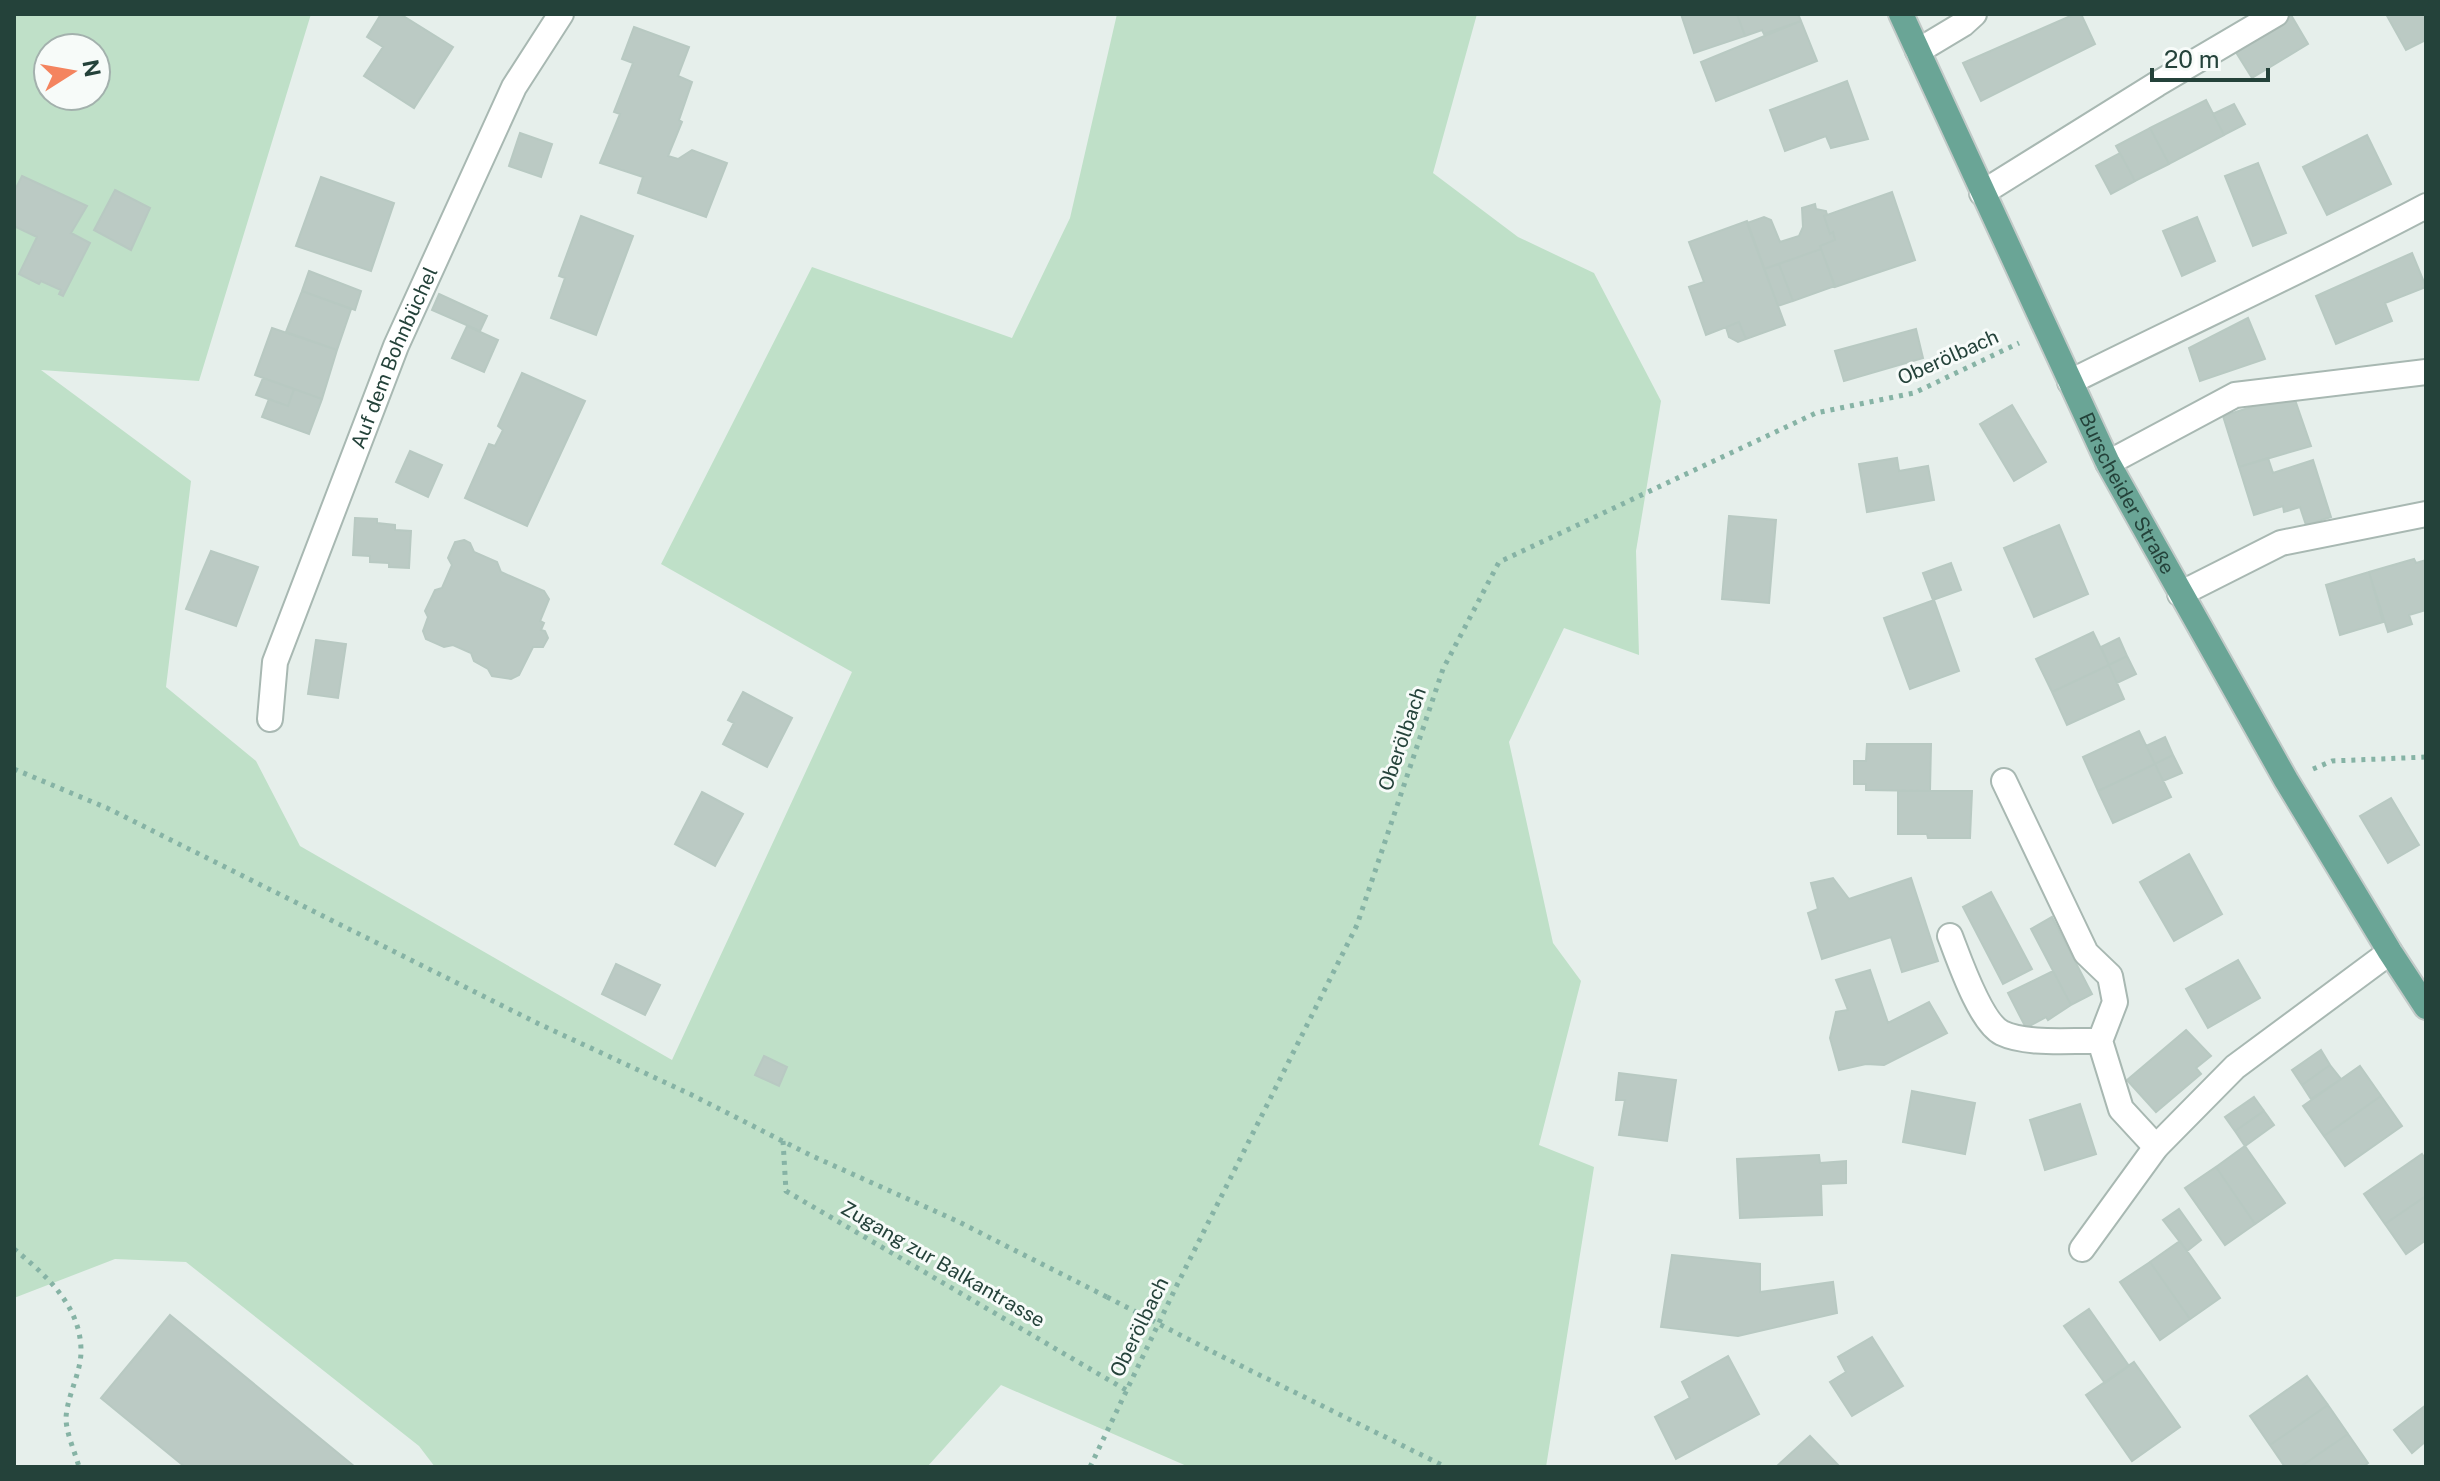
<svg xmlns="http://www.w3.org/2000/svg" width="2440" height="1481" font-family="'Public Sans',sans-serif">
<rect width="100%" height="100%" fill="#e6efeb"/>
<path fill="#bfe0c8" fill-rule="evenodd" d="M14 14H311L199 381 41 370 191 481 166 687 256 761 300 846 672 1060 852 672 661 564 812 267 1012 338 1070 218 1117 14H1477L1433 173 1518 237 1594 273 1661 401 1636 551 1639 655 1564 628 1509 742 1553 943 1581 981 1539 1145 1594 1167 1546 1467H1189L1001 1385 927 1467H435L419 1446 186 1262 115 1259 14 1298ZM48 48H96V96H48Z"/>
<path fill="#bbcac4" stroke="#b8c9c2" stroke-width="2" d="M381 14H400L453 47 414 108 364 76 383 47 367 37Z
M1681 14H1737L1745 36 1694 53Z
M1737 14H1798L1801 21 1764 34 1762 30 1745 36Z
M2075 14H2081L2095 44 1981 101 1963 63Z
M2386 14H2426V40L2406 50Z
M2291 15 2308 44 2252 78 2234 49Z
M1801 21 1817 61 1716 101 1701 62Z
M634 27 689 47 678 76 692 82 679 120 682 122 668 156 678 159 692 150 727 163 706 217 638 193 643 177 600 163 620 114 614 112 633 63 622 59Z
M1847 81 1868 139 1831 148 1826 136 1785 151 1770 110Z
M2206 100 2224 135 2169 164 2150 128Z
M2234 104 2245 124 2224 135 2213 114Z
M2150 128 2169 164 2135 181 2116 146Z
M520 133 552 144 541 177 509 166Z
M2367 135 2391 184 2327 215 2303 167Z
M2120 153 2135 181 2111 194 2096 166Z
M2258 163 2286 233 2253 246 2225 176Z
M22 176 87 206 71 233 90 243 63 296 59 294 61 290 41 281 39 284 19 274 37 237 14 226V192Z
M321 177 394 203 371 271 296 246Z
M115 190 150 208 131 250 94 230Z
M1892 192 1915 260 1835 287 1820 246 1835 240 1833 232 1830 234 1824 216Z
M1815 204 1816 209 1826 211 1827 215 1824 216 1830 234 1833 232 1835 240 1820 246 1821 249 1764 269 1747 223 1764 217 1771 220 1780 242 1799 236 1803 227 1802 208Z
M581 216 633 236 596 335 551 318 565 278 559 276Z
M2197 217 2215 261 2182 276 2163 231Z
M1747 221 1785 325 1746 339 1739 322 1706 335 1689 287 1704 282 1689 242Z
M1821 249 1835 286 1793 301 1779 264Z
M2412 253 2426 287 2385 303 2392 321 2336 344 2316 296Z
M1779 264 1793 301 1778 306 1764 269Z
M309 271 361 291 355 310 302 291Z
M302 291 351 309 337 350 286 332Z
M439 294 487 316 480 331 432 310Z
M2248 318 2265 359 2200 381 2189 348Z
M1739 322 1746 339 1738 342 1729 337 1726 327Z
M467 326 498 340 484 372 452 358Z
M272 328 337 350 322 399 255 375Z
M1916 329 1923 358 1844 381 1835 351Z
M522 373 585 401 527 526 465 498 489 444 495 446 503 430 498 426Z
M263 378 294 389 288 406 256 395Z
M294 389 322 399 309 434 262 417 269 399 288 406Z
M2293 394 2311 446 2239 467 2223 416Z
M2012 405 2046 462 2014 481 1980 424Z
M410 451 442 465 428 497 396 482Z
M1897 458 1899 471 1928 466 1934 500 1867 512 1859 464Z
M2268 458 2273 473 2313 460 2331 517 2306 525 2300 507 2284 512 2283 506 2254 515 2239 467Z
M1729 516 1776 520 1769 603 1722 599Z
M355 518 377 519V523L395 525V530L411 531 409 568 389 567V563L370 562V556L353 555Z
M2059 525 2088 594 2034 617 2004 548Z
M464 540 470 543 474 552 497 562 501 572 544 591 549 599 540 621 544 623 541 630 545 631 548 638 543 647H533L519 675 511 679 492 676 488 669 474 661 471 653 453 645 444 647 426 639 423 631 428 617 425 611 435 590 442 588 452 565 448 558 455 542Z
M211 551 258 567 236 626 186 609Z
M2414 559 2416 563 2426 560V610L2409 615 2412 624 2388 632 2369 572Z
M1951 563 1961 590 1933 600 1923 573Z
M2369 572 2383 622 2340 635 2326 585Z
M1934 600 1959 671 1910 689 1884 618Z
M2093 632 2109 665 2052 692 2036 659Z
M2119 638 2127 656 2109 665 2101 647Z
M316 640 346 644 338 698 308 694Z
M2127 656 2136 674 2117 683 2109 665Z
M2109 665 2124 699 2067 725 2052 692Z
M743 692 792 718 767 767 723 744 734 723 728 720Z
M2139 731 2155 764 2098 791 2083 757Z
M2165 737 2173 755 2155 764 2146 746Z
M1867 744H1931L1930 791 1866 790V784H1854V761H1866Z
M2173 755 2182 773 2163 781 2155 764Z
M2155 764 2171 797 2113 823 2098 791Z
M1898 791H1972L1970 838H1928L1927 834H1898Z
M702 792 743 814 715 866 675 844Z
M2391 798 2419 845 2388 863 2360 816Z
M2189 854 2222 914 2174 941 2140 882Z
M1833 878 1849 899 1911 878 1938 961 1902 972 1891 937 1822 959 1808 913 1818 909 1811 883Z
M1991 892 2032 969 2003 984 1963 907Z
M2052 917 2092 994 2071 1005 2031 929Z
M2238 960 2260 998 2208 1028 2186 989Z
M616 964 660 985 645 1015 602 994Z
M1870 970 1888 1023 1929 1002 1947 1033 1884 1065 1866 1064 1839 1070 1830 1038 1836 1012 1848 1010 1836 980Z
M2053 971 2071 1005 2048 1020 2046 1017 2026 1028 2008 993Z
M2186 1030 2211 1056 2196 1068 2201 1074 2156 1112 2127 1080Z
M2321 1050 2330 1065 2302 1085 2292 1070Z
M764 1056 787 1067 779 1086 755 1075Z
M2330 1065 2341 1079 2311 1099 2302 1085Z
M2360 1066 2381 1096 2324 1136 2303 1106Z
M1619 1073 1676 1080 1667 1141 1619 1135 1625 1100H1616Z
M1912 1091 1975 1103 1965 1154 1903 1142Z
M2381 1096 2402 1126 2345 1166 2324 1136Z
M2254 1097 2264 1111 2235 1131 2225 1117Z
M2080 1104 2096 1154 2045 1170 2030 1120Z
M2264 1111 2274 1125 2245 1146 2235 1131Z
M2245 1146 2285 1203 2255 1224 2216 1167Z
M2422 1154 2426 1160V1196L2385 1224 2364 1194Z
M1819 1155 1820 1163 1846 1161V1183L1821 1184 1822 1215 1740 1218 1737 1159Z
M2216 1167 2255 1224 2225 1245 2185 1188Z
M2426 1196V1240L2406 1254 2385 1224Z
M2179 1209 2201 1240 2187 1251 2163 1220Z
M2180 1241 2220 1298 2190 1319 2150 1262Z
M1672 1255 1760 1264V1292L1833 1282 1837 1313 1738 1336 1661 1327Z
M2150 1262 2190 1319 2160 1340 2120 1282Z
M2089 1309 2129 1366 2105 1383 2064 1326Z
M170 1315 355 1467H185L101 1398Z
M1872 1337 1903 1386 1852 1416 1830 1382 1846 1372 1838 1357Z
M1728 1356 1759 1414 1676 1459 1655 1417 1690 1398 1682 1382Z
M2134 1362 2180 1427 2132 1461 2086 1395Z
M2307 1376 2328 1405 2270 1445 2250 1416Z
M2328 1405 2348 1434 2300 1467H2285L2270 1445Z
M2426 1405V1441L2412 1453 2394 1430Z
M2348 1434 2368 1463 2363 1467H2300Z
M1810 1436 1840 1467H1776Z"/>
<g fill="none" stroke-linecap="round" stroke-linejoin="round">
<defs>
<g id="minor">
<path d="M1918 51 1963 24 1974 14"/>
<path d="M1982 193 2157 84 2276 14"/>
<path d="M2070 382C2188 323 2309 268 2426 206"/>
<path d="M2108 463 2235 395 2426 372"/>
<path d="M2180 594 2281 543 2426 514"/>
<path id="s1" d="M270 719 275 662 396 346 514 87 561 14"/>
<path d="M2004 781 2086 953 2110 976 2115 1002 2100 1041 2121 1109 2156 1147"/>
<path d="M1950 936C1959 959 1980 1022 2002 1033 2027 1045 2072 1040 2100 1041"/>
<path d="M2082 1249 2156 1147 2235 1067 2390 952"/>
</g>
<g id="major">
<path id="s2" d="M1901 14 2108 463 2286 780 2390 952 2426 1007"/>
</g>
</defs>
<use href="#minor" stroke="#a8b8b2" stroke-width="28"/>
<use href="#major" stroke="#c2cac8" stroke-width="28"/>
<path stroke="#86b3a5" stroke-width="5" stroke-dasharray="4 6" stroke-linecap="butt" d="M14 769 107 808 539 1024 690 1094 810 1155 957 1221 1107 1297
M2313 769 2332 761 2426 757
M783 1141 786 1191 1126 1390
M14 1249C46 1275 81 1306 81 1351 81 1373 67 1396 66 1418 66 1433 75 1452 79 1467
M1213 1352 1446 1467
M1090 1467 1176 1287 1357 925 1443 669 1499 562 1816 413 1914 393 2019 343"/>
<use href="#minor" stroke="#fff" stroke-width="24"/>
<use href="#major" stroke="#6aa596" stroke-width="24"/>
<path stroke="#86b3a5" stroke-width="5" stroke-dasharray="4 6" stroke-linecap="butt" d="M1107 1297 1213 1352"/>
</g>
<g text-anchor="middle" stroke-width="6" stroke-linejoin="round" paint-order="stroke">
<g font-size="20" fill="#24423a" stroke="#f7fbf9">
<text transform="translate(1948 357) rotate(-24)" y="7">Oberölbach</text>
<text dy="7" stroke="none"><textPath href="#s1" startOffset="384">Auf dem Bohnbüchel</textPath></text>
<text dy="7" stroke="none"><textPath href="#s2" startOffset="530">Burscheider Straße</textPath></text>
<text transform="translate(1402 739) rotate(-71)" y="7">Oberölbach</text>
<text transform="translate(943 1264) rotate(30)" y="7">Zugang zur Balkantrasse</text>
<text transform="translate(1139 1327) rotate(-64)" y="7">Oberölbach</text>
</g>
</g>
<rect width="2440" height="1481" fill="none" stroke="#24423a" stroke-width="32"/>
<g transform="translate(72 72) rotate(79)"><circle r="38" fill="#f7fbf9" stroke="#a3b1ad" stroke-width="2"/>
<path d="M0-6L14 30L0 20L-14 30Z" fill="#f4845f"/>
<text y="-12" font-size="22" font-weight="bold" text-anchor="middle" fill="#24423a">N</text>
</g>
<path d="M2152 68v12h116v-12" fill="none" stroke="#24423a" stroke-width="4"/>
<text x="2164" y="68" font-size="24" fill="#24423a" stroke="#f7fbf9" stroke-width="6" paint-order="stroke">20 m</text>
</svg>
